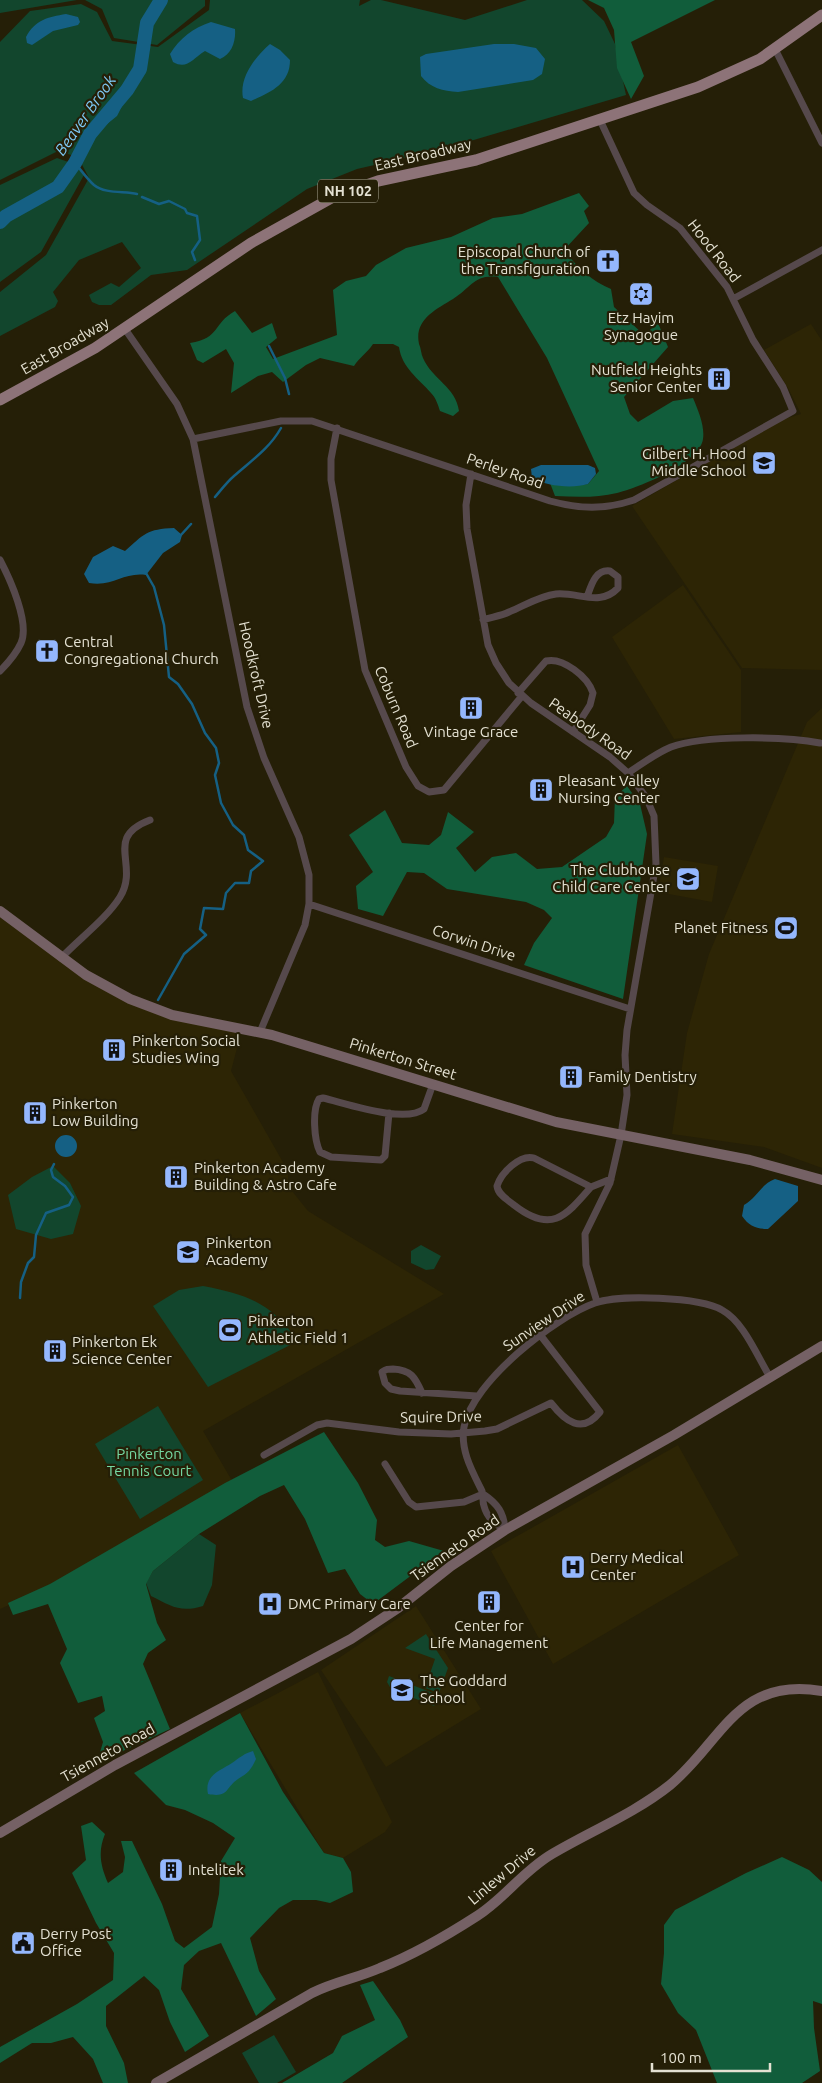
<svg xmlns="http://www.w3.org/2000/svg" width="822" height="2083" font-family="Ubuntu,sans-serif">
<rect width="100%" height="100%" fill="#251f07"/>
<path fill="#2d2505" d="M811 324 822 341V670L742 668 632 506 781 420 801 414 788 388 764 350Z
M683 585 741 670V732L674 739 612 637Z
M822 708V1168L764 1147 672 1134 687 1033 709 954 807 722Z
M664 857 718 866 712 902 658 892Z
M0 911 130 999 242 1029 231 1071 288 1171V1186L308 1211 444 1294 203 1431 245 1503 0 1609Z
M678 1445 739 1555 553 1664 491 1551Z
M416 1606 481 1709 386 1767 321 1670Z
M318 1672 392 1822 385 1832 343 1858 324 1853 240 1713Z"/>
<path fill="#12462d" d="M0 0H77L0 13Z
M85 0H205V6L157 45 114 38 102 9Z
M210 0H360L359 6 371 0H381L465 20 527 0H582L604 21 615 44 626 95 440 150 357 169 307 189 187 270 151 275 111 305H99L92 302 89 295 111 283 119 287 141 268 122 242 79 260 53 292 58 301 55 307 0 336V292L46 255 89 178 78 157 58 151 0 180V42L30 11 81 4 97 12 112 41 158 47 209 10Z
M57 158 74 164 84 175 41 252 0 282V185Z
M53 1166 70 1183 81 1206 73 1234 51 1239 16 1229 8 1195 32 1177Z
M421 1245 441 1256 434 1269 426 1270 411 1263V1251Z
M203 1286C249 1295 271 1303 298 1341L208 1387 153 1306 179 1290Z
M158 1406 203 1480 140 1519 95 1444Z
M199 1534 216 1545 212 1585 203 1606C180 1613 171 1606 151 1596L146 1583 153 1571Z
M426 1634 448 1668 439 1693 425 1688 435 1659 405 1648Z
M389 1676 438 1695 434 1706 398 1692 395 1687 391 1689 387 1682Z
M274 2035 296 2072 277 2083H259L242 2053Z"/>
<path fill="#115d3b" d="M588 0H715L631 42 644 76 631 99 617 68 614 30 604 8Z
M579 193 589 206 584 211 589 223 564 250C577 267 590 280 611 289L614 307 644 335 658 323 668 347 624 397 630 414 638 422 673 401 693 398C698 410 705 426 703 439 700 463 638 488 617 493 597 498 576 497 555 496L550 483 568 486 588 484 599 471 547 358 498 277C474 274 471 288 453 299 435 310 414 320 419 344 421 348 421 354 423 358 432 379 456 387 459 411L453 416 440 411C438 405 436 398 431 393 418 378 402 368 399 347L393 344H373C367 353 360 357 354 366L320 358 306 365 283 382 272 372 258 376 231 393 234 363 226 349 203 363 197 360 190 343C221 338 212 324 235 311L252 333 272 323 277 338 266 347 273 359 337 335 333 290 346 281 366 276 376 265 406 248 451 237 493 218 522 214Z
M627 786 640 804 647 834 623 999 524 965 534 943 552 918 544 910 526 902 447 889 424 873 407 872 383 916 358 909 356 886 373 872 349 835 385 810 402 843 429 845 441 835 448 812 474 832 456 848 475 872 492 857 516 853 537 869 562 867 606 837 614 823 615 797Z
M324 1432 358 1483 377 1520 375 1540 385 1547 409 1541 444 1551 373 1604 360 1594 345 1569 328 1573 305 1519 284 1485 260 1496 199 1534 153 1571 146 1584 157 1623 166 1640 148 1653 143 1664 170 1729 97 1763 103 1742 94 1718 105 1711 102 1696 78 1703 60 1663 67 1649 48 1604 13 1615 8 1603 50 1584 225 1483Z
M240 1713 283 1792 324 1853 343 1858 351 1872 353 1892 330 1903 316 1900H293L279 1908 250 1938 259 1971 276 1999 256 2016 221 1943 199 1951 184 1965 181 1989 209 2036 185 2052 170 2022 159 1990 144 1976 106 2006V2026L124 2063 128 2083H103L93 2059 73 2037 51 2043H32L0 2063V2047L77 2004 113 1980 114 1953 96 1923 72 1873 86 1860 81 1826 92 1822 105 1834C98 1851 100 1865 108 1883L123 1872 125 1857 121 1841H132L162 1904 175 1941 184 1948 212 1927 219 1894 221 1861 235 1838 213 1823 185 1810 166 1805 134 1773Z
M782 1857 809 1870 822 1882V2004L813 2001 814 2028 820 2071 802 2083H717L696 2030 678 2013 661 1984 664 1953V1925L675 1910 746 1873Z
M373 1981 400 2020 408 2037 342 2083H282L333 2053 342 2036 375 2020 360 1985Z"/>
<path fill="#156084" d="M66 14 78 17 80 22 78 25 53 31 32 45 27 43 26 37C35 20 48 17 66 14Z
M211 22 235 29C236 41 232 54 220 59L205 51C192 59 187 70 173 62L170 54C180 38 193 28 211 22Z
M270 44 280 50 290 60C290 84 271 92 251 101L243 98C239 78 255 57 270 44Z
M494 44H514L536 48 545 59 542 74 533 80 458 92C443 91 430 88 421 76L420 57 426 54Z
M135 71 138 75 117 116 91 137 78 162 71 159 82 135 109 113 121 87Z
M541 465H588L595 468 596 474 588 484C572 489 546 486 532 478L531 469Z
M174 528 182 535 180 542 163 553 146 575C123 572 114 587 89 583L84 574 93 557 113 546 125 551C144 534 147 529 174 528Z
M55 1146a11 11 0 1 1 22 0a11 11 0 1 1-22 0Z
M775 1179 798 1186V1201L768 1229C756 1229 749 1226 742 1216L744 1205C757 1198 761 1184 775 1179Z
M253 1751 256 1759C251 1770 248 1773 238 1779 225 1788 229 1798 208 1794 204 1775 220 1771 232 1763 239 1758 245 1753 253 1751Z"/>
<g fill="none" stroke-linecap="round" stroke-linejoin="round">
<path stroke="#156084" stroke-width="2.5" d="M75 163C81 170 87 179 94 185 105 194 124 191 137 194
M142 197 159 204 169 201 185 209 187 213 197 216 200 240 192 252 195 260
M269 346 285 378 289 394
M215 497C221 490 227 482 234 476 252 460 269 449 281 428
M180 536 191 524
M146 573 154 587 164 625 169 677 178 684 192 704 205 733 216 748 219 763 215 775 221 803 233 825 244 835 248 850 263 861 251 871 249 883H235L226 893 223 909 204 908 200 929 206 935 184 954 158 1000
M20 1298 21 1282 28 1263 34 1257 36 1235 46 1213 69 1205 73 1197 65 1186 53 1177 51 1170 54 1164"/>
<path stroke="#156084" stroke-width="14" d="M0 222 6 216 58 187 75 163 90 134 127 90 140 69 147 23 161 0"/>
<path stroke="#56494c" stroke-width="7" d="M775 49 822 143
M733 299 822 250
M125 329 177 404 193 439 247 707 264 758 299 837 309 875V904L305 925 260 1032
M337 428 331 459V480L365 670 406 767 418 786 429 792 444 790 522 696
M193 439 281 421H312L550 501C579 509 605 510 634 500L793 411 783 387 753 340 727 287 680 228 647 205 634 193 600 120
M471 474 466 505 467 529 488 645 496 663 509 683 531 703 610 757 628 773 646 797 654 816 656 864 627 1030 625 1055 627 1095 621 1135 610 1183 585 1234 586 1265 597 1302
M0 560C10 579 30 623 21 643 16 654 8 663 0 671
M483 620C492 617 501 616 509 612 524 606 539 596 556 594 579 592 600 607 618 588V577L610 571C595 569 591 586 587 597
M518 693 546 661C563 657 588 677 593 693L590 705 573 732
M628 773C642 764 656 753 671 747 704 735 784 736 820 743
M309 904 630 1009
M61 958C79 939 107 918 120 897 140 864 103 838 150 820
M389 1113 385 1156 381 1160 331 1157 320 1152C314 1140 312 1110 319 1099L323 1098C345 1103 405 1124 424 1109L433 1084
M591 1187C565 1217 551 1234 514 1205 508 1200 498 1195 497 1186 501 1173 520 1154 534 1158L591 1187 611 1179
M422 1393C415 1377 411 1370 393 1369 388 1369 386 1369 382 1372L385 1383 391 1389 400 1391 477 1396
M264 1455 317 1425 327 1423 399 1432 451 1434 485 1431 497 1429 551 1403C565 1421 582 1435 600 1412L541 1336
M385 1464 409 1502 416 1507 464 1502 483 1494
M483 1494C498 1504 504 1513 505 1530
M505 1530C495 1524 487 1518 484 1506 482 1501 484 1496 482 1491 472 1471 460 1450 464 1427 472 1382 555 1317 595 1303 619 1294 700 1297 722 1310 744 1322 757 1356 770 1377"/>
<path stroke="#756165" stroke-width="10" d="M0 911 86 975 130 999 172 1015 272 1035 556 1122 750 1160 822 1180
M0 1833 115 1765 351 1639 398 1608 451 1566 505 1530 674 1435 822 1346
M156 2083 312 1993C334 1982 357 1978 380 1968 413 1955 446 1936 477 1916 504 1899 523 1871 552 1854 591 1831 635 1813 670 1785 722 1742 737 1676 822 1691"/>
<path stroke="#8d7378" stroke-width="11" d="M0 400 95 348 251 243 335 196 378 181 476 160 698 87 760 59 822 15"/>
</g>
<defs>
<symbol id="church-square" viewBox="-11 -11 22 22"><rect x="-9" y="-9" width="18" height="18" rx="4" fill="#94b7fd" stroke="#251f07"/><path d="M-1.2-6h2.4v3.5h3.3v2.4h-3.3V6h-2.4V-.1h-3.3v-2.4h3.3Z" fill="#111"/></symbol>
<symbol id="synagogue-square" viewBox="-11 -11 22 22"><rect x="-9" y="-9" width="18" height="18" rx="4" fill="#94b7fd" stroke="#251f07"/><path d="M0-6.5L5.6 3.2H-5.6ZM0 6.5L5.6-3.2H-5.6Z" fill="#111"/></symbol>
<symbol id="building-square" viewBox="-11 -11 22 22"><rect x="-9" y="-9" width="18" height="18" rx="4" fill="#94b7fd" stroke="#251f07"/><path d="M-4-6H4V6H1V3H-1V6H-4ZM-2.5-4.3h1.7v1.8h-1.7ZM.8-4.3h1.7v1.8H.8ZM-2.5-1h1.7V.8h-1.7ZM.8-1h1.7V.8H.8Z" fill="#111"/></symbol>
<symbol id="school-square" viewBox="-11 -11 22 22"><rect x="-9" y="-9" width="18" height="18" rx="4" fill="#94b7fd" stroke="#251f07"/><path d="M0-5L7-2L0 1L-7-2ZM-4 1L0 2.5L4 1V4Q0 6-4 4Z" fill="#111"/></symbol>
<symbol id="stadium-square" viewBox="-11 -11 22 22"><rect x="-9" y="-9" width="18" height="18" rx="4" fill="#94b7fd" stroke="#251f07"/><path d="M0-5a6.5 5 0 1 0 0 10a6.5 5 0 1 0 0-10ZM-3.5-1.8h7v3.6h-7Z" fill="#111"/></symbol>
<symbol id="hospital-square" viewBox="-11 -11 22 22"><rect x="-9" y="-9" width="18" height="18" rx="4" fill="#94b7fd" stroke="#251f07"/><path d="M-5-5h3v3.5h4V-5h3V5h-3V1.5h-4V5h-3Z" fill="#111"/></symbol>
<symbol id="civic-square" viewBox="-11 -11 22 22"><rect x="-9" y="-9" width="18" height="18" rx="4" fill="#94b7fd" stroke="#251f07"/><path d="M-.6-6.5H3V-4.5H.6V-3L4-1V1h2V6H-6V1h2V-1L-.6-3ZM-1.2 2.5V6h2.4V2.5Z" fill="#111"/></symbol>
</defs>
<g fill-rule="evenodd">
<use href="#church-square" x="594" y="247" width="28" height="28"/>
<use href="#synagogue-square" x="627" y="280" width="28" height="28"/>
<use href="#building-square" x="705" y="365" width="28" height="28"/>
<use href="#school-square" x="750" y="449" width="28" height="28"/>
<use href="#church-square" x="33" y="637" width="28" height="28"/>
<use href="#building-square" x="457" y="694" width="28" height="28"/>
<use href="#building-square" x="527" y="776" width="28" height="28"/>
<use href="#school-square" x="674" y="865" width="28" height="28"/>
<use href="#stadium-square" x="772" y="914" width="28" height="28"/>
<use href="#building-square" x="100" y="1036" width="28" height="28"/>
<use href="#building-square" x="557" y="1063" width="28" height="28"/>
<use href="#building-square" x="21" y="1099" width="28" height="28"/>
<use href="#building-square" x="162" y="1163" width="28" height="28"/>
<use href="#school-square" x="174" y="1238" width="28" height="28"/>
<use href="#stadium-square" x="216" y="1316" width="28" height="28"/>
<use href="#building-square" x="41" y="1337" width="28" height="28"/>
<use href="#hospital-square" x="559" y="1553" width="28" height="28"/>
<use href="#building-square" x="475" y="1588" width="28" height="28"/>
<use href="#hospital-square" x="256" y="1590" width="28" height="28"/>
<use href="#school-square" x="388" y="1676" width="28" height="28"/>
<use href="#building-square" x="157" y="1856" width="28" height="28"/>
<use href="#civic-square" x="9" y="1929" width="28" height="28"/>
</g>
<g text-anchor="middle" stroke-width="4.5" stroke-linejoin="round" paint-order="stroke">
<rect fill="#251f07" stroke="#aba795" stroke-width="1" x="318" y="179.5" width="60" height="23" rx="4"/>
<g font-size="14" font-weight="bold" fill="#e4e1d2">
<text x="348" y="196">NH 102</text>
</g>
<g font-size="15" fill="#e4e1d2" stroke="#251f07">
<text transform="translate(423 155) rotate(-13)" y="5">East Broadway</text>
<text transform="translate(714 251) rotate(52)" y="5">Hood Road</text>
<text transform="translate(65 346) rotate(-30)" y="5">East Broadway</text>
<text transform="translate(505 471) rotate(19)" y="5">Perley Road</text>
<text transform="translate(256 675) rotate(77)" y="5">Hoodkroft Drive</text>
<text transform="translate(396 707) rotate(67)" y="5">Coburn Road</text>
<text transform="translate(590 729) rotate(35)" y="5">Peabody Road</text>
<text transform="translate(474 943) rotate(18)" y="5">Corwin Drive</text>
<text transform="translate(403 1059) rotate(17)" y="5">Pinkerton Street</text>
<text transform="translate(544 1321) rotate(-34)" y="5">Sunview Drive</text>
<text transform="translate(441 1417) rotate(-1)" y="5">Squire Drive</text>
<text transform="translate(455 1548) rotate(-35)" y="5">Tsienneto Road</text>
<text transform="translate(108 1753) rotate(-29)" y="5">Tsienneto Road</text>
<text transform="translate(502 1875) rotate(-40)" y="5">Linlew Drive</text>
</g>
<g font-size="15" fill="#e4e1d2" stroke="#251f07" text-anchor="start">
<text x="590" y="257" text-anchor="end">Episcopal Church of<tspan x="590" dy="17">the Transfiguration</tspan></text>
<text x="641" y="323" text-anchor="middle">Etz Hayim<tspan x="641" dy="17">Synagogue</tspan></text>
<text x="702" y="375" text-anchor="end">Nutfield Heights<tspan x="702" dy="17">Senior Center</tspan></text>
<text x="746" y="459" text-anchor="end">Gilbert H. Hood<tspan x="746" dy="17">Middle School</tspan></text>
<text x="64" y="647">Central<tspan x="64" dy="17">Congregational Church</tspan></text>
<text x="471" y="737" text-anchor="middle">Vintage Grace</text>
<text x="558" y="786">Pleasant Valley<tspan x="558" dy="17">Nursing Center</tspan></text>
<text x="670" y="875" text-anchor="end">The Clubhouse<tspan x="670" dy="17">Child Care Center</tspan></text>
<text x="768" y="933" text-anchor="end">Planet Fitness</text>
<text x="132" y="1046">Pinkerton Social<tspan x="132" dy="17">Studies Wing</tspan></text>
<text x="588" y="1082">Family Dentistry</text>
<text x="52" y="1109">Pinkerton<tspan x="52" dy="17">Low Building</tspan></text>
<text x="194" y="1173">Pinkerton Academy<tspan x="194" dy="17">Building &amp; Astro Cafe</tspan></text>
<text x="206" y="1248">Pinkerton<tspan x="206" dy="17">Academy</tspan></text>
<text x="248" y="1326">Pinkerton<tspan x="248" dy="17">Athletic Field 1</tspan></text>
<text x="72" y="1347">Pinkerton Ek<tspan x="72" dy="17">Science Center</tspan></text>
<text x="590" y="1563">Derry Medical<tspan x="590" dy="17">Center</tspan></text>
<text x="288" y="1609">DMC Primary Care</text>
<text x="489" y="1631" text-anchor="middle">Center for<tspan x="489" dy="17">Life Management</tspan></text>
<text x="420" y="1686">The Goddard<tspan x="420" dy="17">School</tspan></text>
<text x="188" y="1875">Intelitek</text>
<text x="40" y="1939">Derry Post<tspan x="40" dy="17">Office</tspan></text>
</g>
<g font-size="15" fill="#75d8a2" stroke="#251f07">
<text x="149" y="1459">Pinkerton<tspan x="149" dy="17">Tennis Court</tspan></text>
</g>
<g font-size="16" font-style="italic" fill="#7ec9f5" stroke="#251f07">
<text transform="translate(85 115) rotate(-55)" y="6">Beaver Brook</text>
</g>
</g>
<path d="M652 2063v8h118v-8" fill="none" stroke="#e4e1d2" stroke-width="2.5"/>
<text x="660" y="2063" font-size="15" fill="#e4e1d2" stroke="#251f07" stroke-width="4" paint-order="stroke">100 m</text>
</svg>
